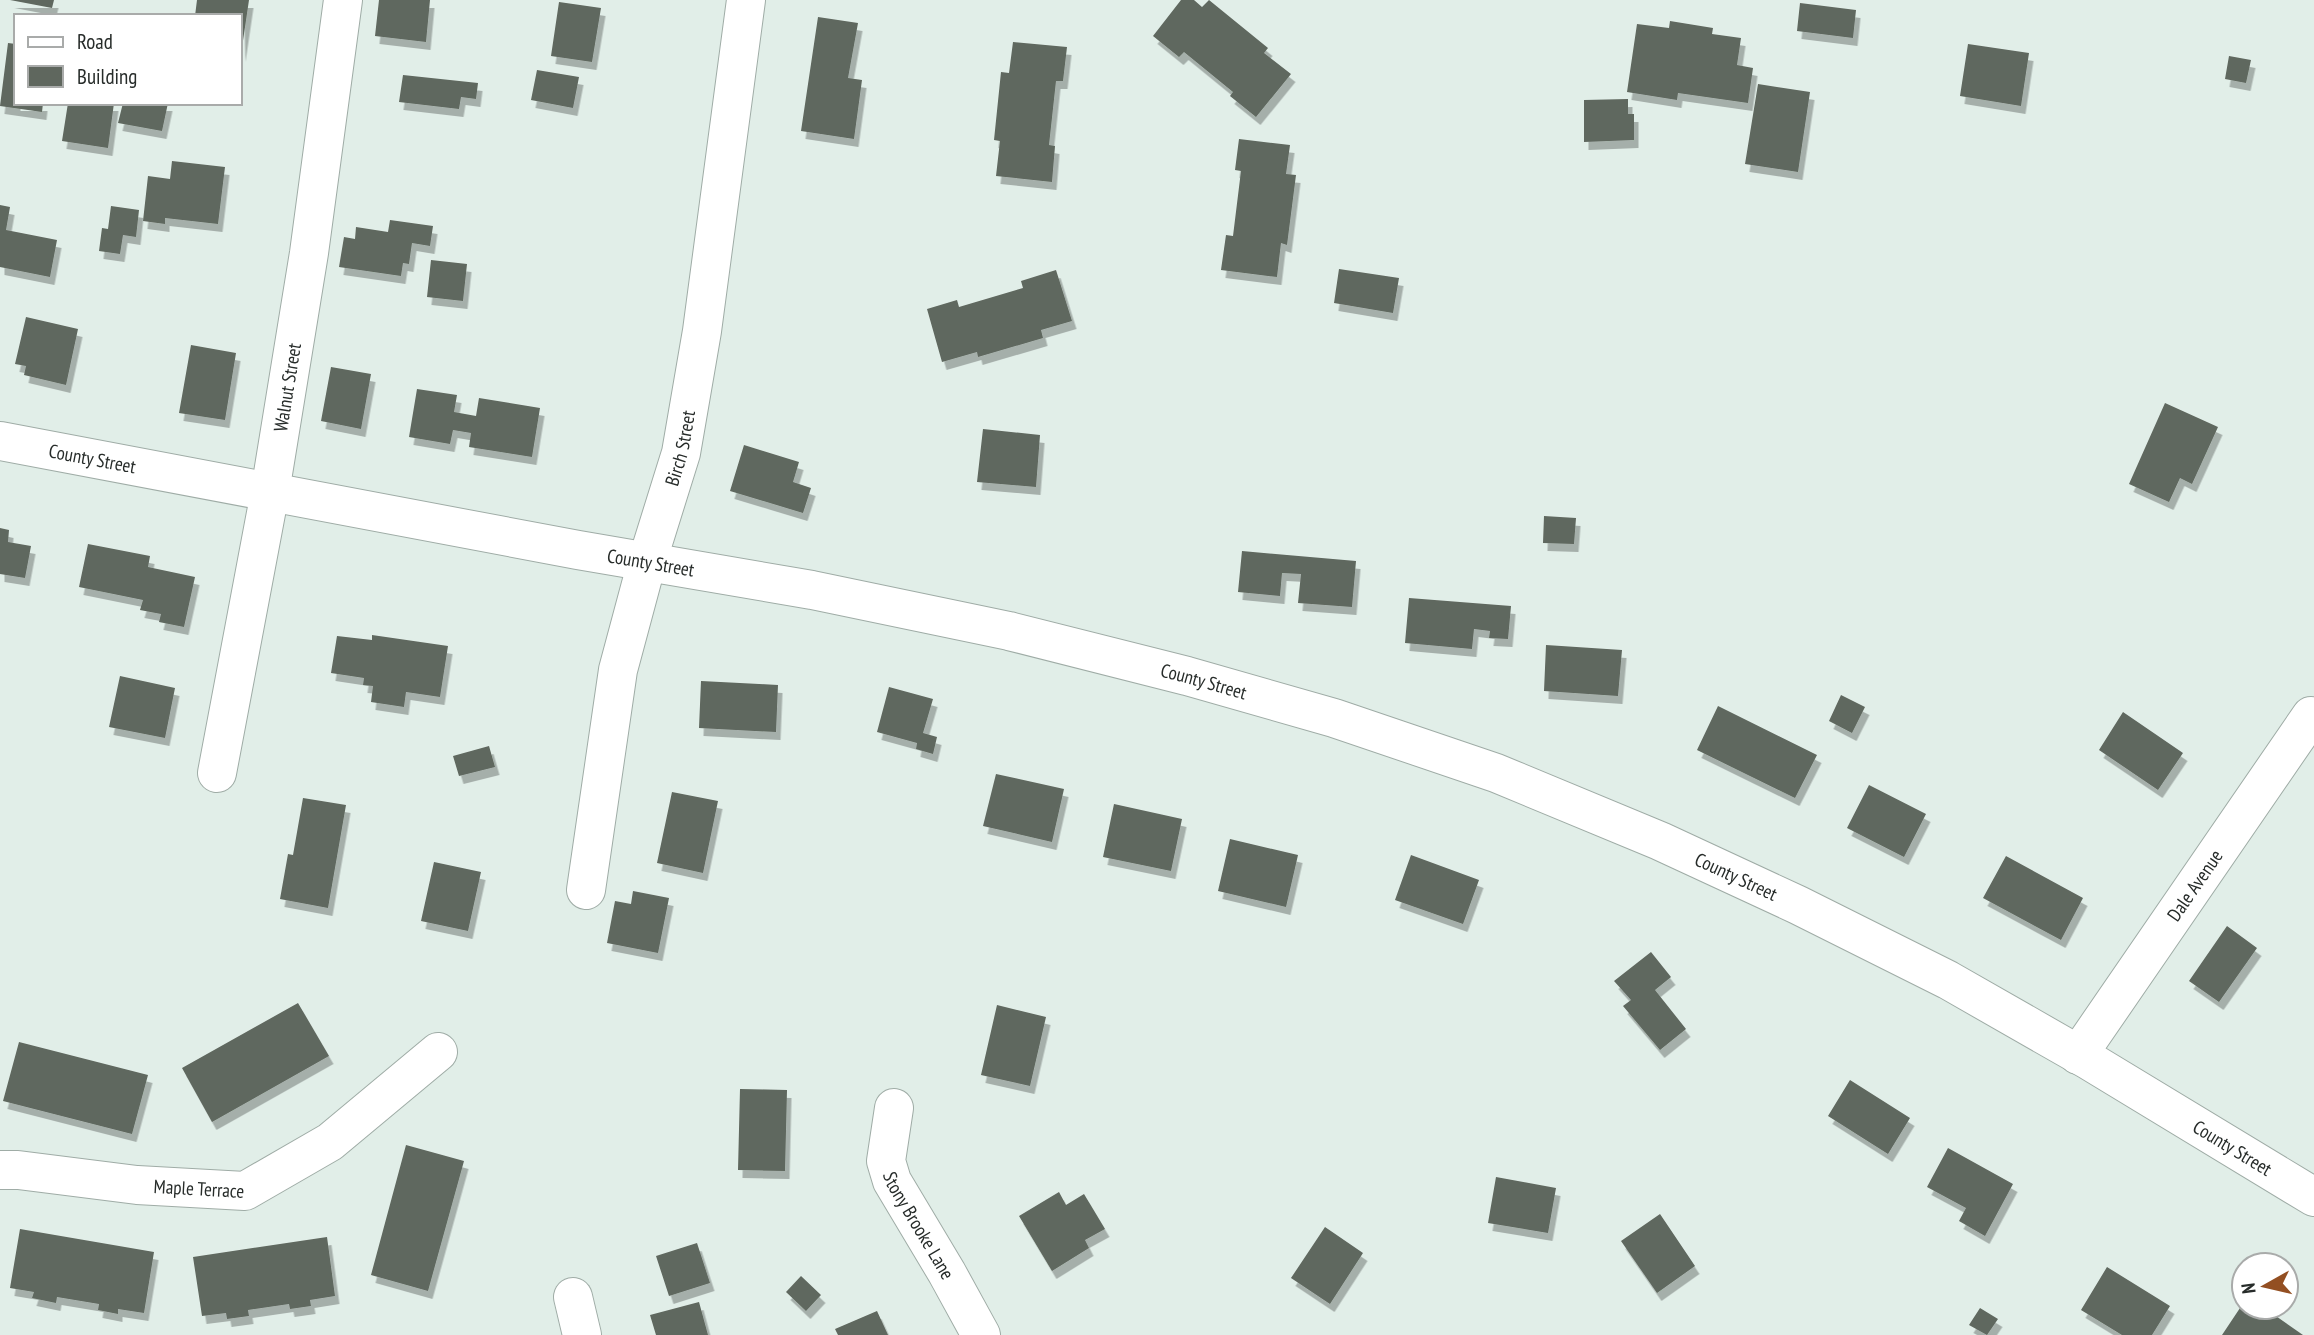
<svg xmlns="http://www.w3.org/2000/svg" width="2314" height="1335" font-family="'PT Sans Narrow',sans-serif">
<defs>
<filter id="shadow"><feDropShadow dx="4.5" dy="8" stdDeviation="0" flood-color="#0004"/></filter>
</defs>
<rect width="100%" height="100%" fill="#e1eee8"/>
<path fill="#5f675e" filter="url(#shadow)" d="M10 0H54L52 8Z
M197 0H249L241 54 240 16H195Z
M379 0H430L426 42 375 36Z
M1181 0H1194L1202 7 1209 0 1268 48 1264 53 1291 74 1256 117 1230 96 1233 92 1184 52 1179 57 1153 36Z
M559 2 601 8 592 62 551 56Z
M1800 3 1856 10 1853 38 1797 31Z
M818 17 858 23 848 78 862 80 854 139 801 131Z
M1670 21 1713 28 1712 34 1741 38 1737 65 1753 68 1748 103 1678 93 1677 100 1627 92 1637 24 1669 28Z
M1013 42 1067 47 1063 81H1056L1049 145 1055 146 1052 182 996 176 1000 141 994 140 1001 72 1009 73Z
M8 43 16 44V103H43L42 112 0 106Z
M1968 44 2029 53 2021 106 1960 96Z
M2229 56 2251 60 2246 83 2225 79Z
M537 70 579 77 573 108 531 100Z
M403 75 478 83 476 99 461 97 459 109 399 102Z
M1758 84 1810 92 1798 172 1745 164Z
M1628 99V114H1634V140L1584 142V100Z
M68 103H114L108 148 62 141Z
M123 103H168L162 131 118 123Z
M1239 139 1290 145 1286 174 1296 175 1287 245 1281 243 1277 277 1221 270 1226 235 1233 236 1241 171 1235 170Z
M172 161 225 167 218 224 165 218V224L143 221 148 176 170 179Z
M0 205 10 207 6 230 57 240 50 277 0 267Z
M111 206 139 210 136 237 123 235 120 254 99 251 102 228 108 229Z
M390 220 433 226 430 246 412 243 409 264 403 263 401 276 339 267 344 237 355 239 356 227 388 232Z
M431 260 467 264 463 301 427 297Z
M1339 269 1399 278 1393 313 1334 303Z
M1056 270 1072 321 1041 330 1043 338 978 357 977 352 942 362 927 309 957 300 959 307 1023 288 1021 281Z
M26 317 78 329 66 385 24 375 26 366 15 364Z
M191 345 236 353 225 420 179 413Z
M331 367 371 374 361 429 321 421Z
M417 389 457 395 454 412 476 416 479 398 540 408 532 457 469 447 471 433 453 430 450 444 409 437Z
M2165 403 2218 427 2192 484 2180 478 2169 502 2129 484Z
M983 429 1040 435 1036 487 977 482Z
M744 445 799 462 793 482 811 488 803 513 730 491Z
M1544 516 1576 518 1574 544 1543 543Z
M0 528 9 530 8 542 31 546 25 578 0 574Z
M88 544 150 556 148 567 195 577 184 627 159 622 161 614 140 610 143 600 79 587Z
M1242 551 1356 561 1352 607 1298 603 1301 574 1282 573 1280 596 1238 592Z
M1409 598 1511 606 1508 639 1489 638 1490 631 1474 629 1472 649 1405 643Z
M372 635 448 646 440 697 406 692 404 707 371 702 373 686 363 685 364 678 331 673 337 636 372 640Z
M1546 645 1622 650 1618 696 1544 691Z
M120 676 175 688 165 738 109 727Z
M701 681 778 685 776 732 699 728Z
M889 687 933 699 923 733 937 737 933 754 916 749 917 743 877 732Z
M1841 695 1865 707 1852 733 1829 721Z
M1718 706 1817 755 1795 798 1697 750Z
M2123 712 2183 753 2158 790 2099 750Z
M489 746 495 767 459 776 453 756Z
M996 774 1064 789 1052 842 983 826Z
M1869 785 1926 814 1904 857 1847 828Z
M672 792 718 801 703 873 657 863Z
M303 798 346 805 328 908 280 899 288 854 293 855Z
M1114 804 1182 819 1171 871 1103 857Z
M1230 839 1298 855 1286 907 1218 891Z
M1411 855 1479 880 1463 924 1395 900Z
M2006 856 2083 898 2061 940 1983 898Z
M434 862 481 872 468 931 421 921Z
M633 891 669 898 658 953 607 943 615 901 631 904Z
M2227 926 2257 948 2219 1002 2189 981Z
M1651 952 1671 977 1655 990 1686 1029 1660 1050 1623 1006 1631 1000 1614 981Z
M298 1003 329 1056 212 1122 182 1068Z
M997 1005 1046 1017 1030 1086 981 1075Z
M19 1042 148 1075 132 1134 3 1101Z
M1850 1080 1910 1118 1888 1154 1828 1116Z
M740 1089 787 1090 785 1171 738 1170Z
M406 1145 464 1161 428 1291 371 1275Z
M1948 1148 2013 1184 1985 1236 1959 1221 1966 1208 1927 1187Z
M1496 1177 1556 1188 1548 1233 1488 1223Z
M1059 1192 1066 1205 1084 1194 1105 1229 1085 1240 1089 1248 1052 1271 1019 1216Z
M1660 1214 1695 1266 1657 1293 1621 1241Z
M1325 1227 1363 1253 1330 1304 1291 1278Z
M20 1229 154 1252 144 1313 118 1309V1314L98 1310 99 1304 57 1297 56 1303 32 1298 34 1292 10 1288Z
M327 1237 335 1296 310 1300 311 1306 290 1309 289 1304 248 1310 249 1316 227 1319 226 1313 202 1316 193 1257Z
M697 1243 710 1283 669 1296 656 1256Z
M2107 1267 2170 1306 2152 1335H2122L2081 1310Z
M801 1276 821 1295 806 1311 786 1292Z
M699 1302 708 1335H656L650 1315Z
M2244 1302V1307H2263L2303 1335H2222Z
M1980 1308 1998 1319 1987 1335 1969 1325Z
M877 1311 888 1335H838L835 1329Z"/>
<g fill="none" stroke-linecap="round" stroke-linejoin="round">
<defs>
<g id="street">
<path id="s1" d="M217 773 270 492 309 253 343 0"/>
<path id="s2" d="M586 890 618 670 647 562 681 453 702 331 746 0"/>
<path id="s3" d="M2078 1055 2311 716"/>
<path id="s4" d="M894 1108 886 1161 892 1181 947 1273 981 1335"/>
<path id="s5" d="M0 1170H18L137 1185 245 1191 330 1142 438 1052"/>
<path d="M573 1297 582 1335"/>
</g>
<g id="secondary">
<path id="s6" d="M0 441 578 550 812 590 1009 631 1187 676 1334 718 1496 773 1660 841 1798 905 1948 980 2088 1060 2314 1197"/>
</g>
</defs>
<use href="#street" stroke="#9faca6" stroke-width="40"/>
<use href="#secondary" stroke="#9faca6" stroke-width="40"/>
<use href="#street" stroke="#fff" stroke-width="38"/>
<use href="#secondary" stroke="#fff" stroke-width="38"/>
</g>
<g text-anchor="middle" stroke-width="7" stroke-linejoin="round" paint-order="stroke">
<g font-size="19" fill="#272c2a" stroke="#fff">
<text dy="7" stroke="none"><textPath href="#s1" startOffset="392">Walnut Street</textPath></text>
<text dy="7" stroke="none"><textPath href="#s2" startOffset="453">Birch Street</textPath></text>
<text dy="7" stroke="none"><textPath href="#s6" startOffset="94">County Street</textPath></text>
<text dy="7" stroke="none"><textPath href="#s6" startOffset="662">County Street</textPath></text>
<text dy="7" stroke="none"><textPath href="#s6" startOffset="1228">County Street</textPath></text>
<text dy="7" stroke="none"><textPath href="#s6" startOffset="1796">County Street</textPath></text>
<text dy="7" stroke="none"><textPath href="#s3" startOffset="206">Dale Avenue</textPath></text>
<text dy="7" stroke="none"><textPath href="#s6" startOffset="2362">County Street</textPath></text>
<text dy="7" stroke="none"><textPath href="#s5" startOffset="200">Maple Terrace</textPath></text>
<text dy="7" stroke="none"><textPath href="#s4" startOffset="126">Stony Brooke Lane</textPath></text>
</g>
</g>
<rect x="14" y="14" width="228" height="91" fill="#ffffff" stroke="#a9abaa" stroke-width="2"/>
<rect x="28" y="37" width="35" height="10" fill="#ffffff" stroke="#a9abaa" stroke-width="2"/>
<text x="77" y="49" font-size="21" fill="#272c2a">Road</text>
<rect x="28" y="66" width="35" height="21" fill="#5f675e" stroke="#a9abaa" stroke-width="2"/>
<text x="77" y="84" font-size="21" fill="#272c2a">Building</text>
<g transform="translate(2265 1286) rotate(262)"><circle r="33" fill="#ffffff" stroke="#a9abaa" stroke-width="2"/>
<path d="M0-5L12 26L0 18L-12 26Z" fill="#934f22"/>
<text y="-10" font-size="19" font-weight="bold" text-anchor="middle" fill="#272c2a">N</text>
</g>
</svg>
